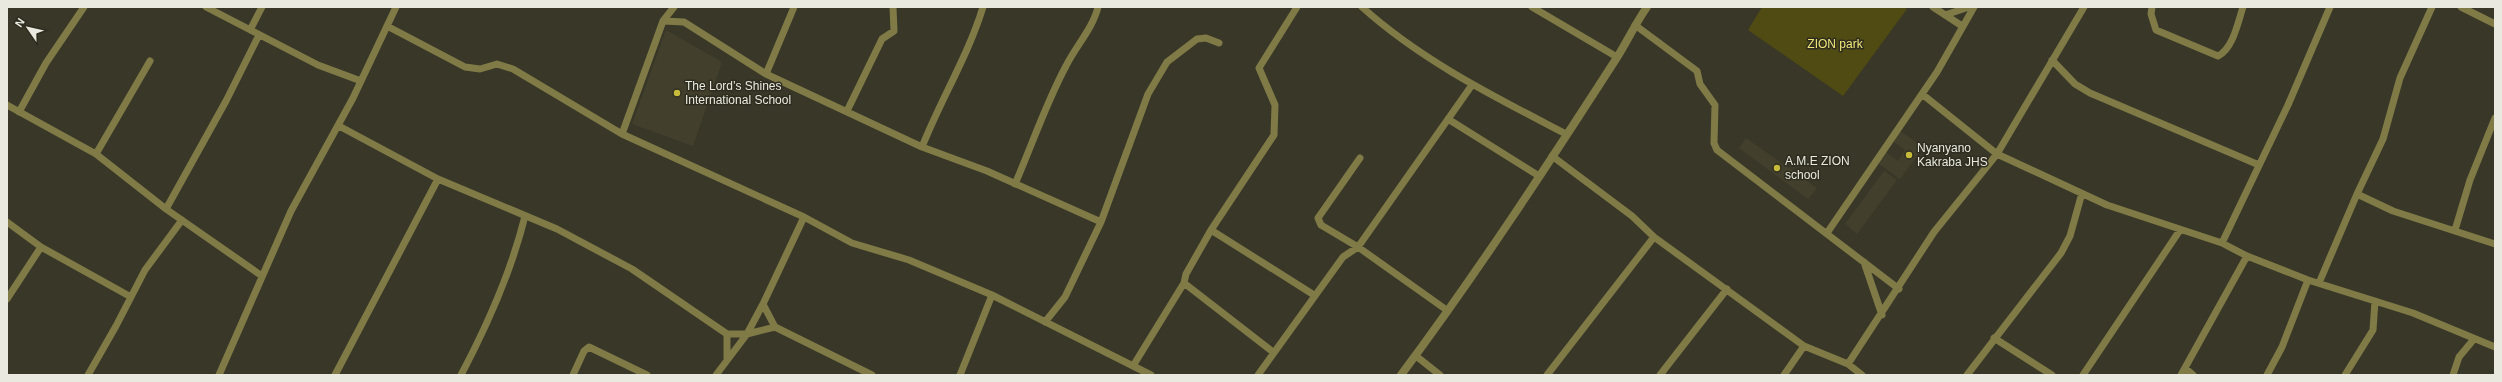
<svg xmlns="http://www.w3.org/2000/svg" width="2502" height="382" font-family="Arial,sans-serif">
<rect width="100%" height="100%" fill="#383728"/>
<path fill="#42402c" d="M666 30 722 62 693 146 632 124Z
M1897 129 1924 147 1900 179 1875 161 1883 150 1898 161 1905 150 1890 139Z
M1746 138 1817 188 1808 199 1739 148Z
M1884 171 1897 180 1857 234 1845 224Z"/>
<path fill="#504b13" d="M1762 7H1904L1907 9 1843 96 1748 30Z"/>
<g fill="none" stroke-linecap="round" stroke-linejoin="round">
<path stroke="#7f7a46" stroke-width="7" d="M206 7 318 65 361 81
M1362 7C1422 61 1495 97 1566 134
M1532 7 1617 57
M1933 7 1962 26
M2152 7 2151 14 2156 30 2218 56C2233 49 2238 22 2243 7
M2461 7 2495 24
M1945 15 1969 7
M663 21 684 22 766 74 922 147 987 171 1101 222
M1635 25 1697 71 1700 84 1715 105 1714 143 1717 150 1899 289
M387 26 465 67 480 69 497 64 513 69 622 134 804 217 852 243 909 260 992 295 1151 375
M250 30 262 7
M2052 60 2075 84 2090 93 2259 165
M766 74 794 7
M1922 94 1997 154 2107 205 2222 243 2247 256 2308 280 2413 313 2495 347
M7 105 96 154 166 209 262 276
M847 111 882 39 894 31 893 7
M19 112 46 63 84 7
M1448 119 1539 176
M339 126 438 179 557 229 632 269 727 334H747L775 327
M622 134 663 21 674 7
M922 147C941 99 968 56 983 7
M96 154 150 61
M1552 156 1632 216 1654 237 1804 346 1848 364 1862 375
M1360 158 1318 218 1321 225 1358 247 1472 85
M1015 184C1032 145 1046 103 1066 66 1076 46 1093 28 1098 7
M2357 194 2393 211 2495 244
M166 209 226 101 259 35
M7 222 41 247 131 297
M1211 230 1314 295
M2455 230 2470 180 2495 118
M1827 233 1937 72 1974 7
M2222 243 2288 105 2330 7
M1864 262 1882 315
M1184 283 1273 352
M2319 283 2357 194 2383 139 2400 78 2432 7
M7 299 41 247
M763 304 775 327 872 375
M1045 322 1065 297 1101 222 1148 94 1167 62 1197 39 1206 38 1219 43
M727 334V360
M1994 338 2052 375
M1416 356 1440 375
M1848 364 1934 232 1997 154 2084 7
M1133 366 1184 283 1186 274 1211 230 1274 135 1275 105 1259 68 1297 7
M2185 368 2193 375
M88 375 116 326 145 270 182 220
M219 375 291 211 353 98 396 7
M335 375 438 179
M461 375C488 324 511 273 525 216
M573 375 584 351 589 347 647 375
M716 375 747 334 763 304 804 217
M960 375 992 295
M1258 375 1343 257 1358 247 1448 311
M1547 375 1654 237
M1660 375 1727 289
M1784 375 1804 346
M1967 375 2061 253 2070 236 2082 193
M2083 375 2180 230
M2181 375 2247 256
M2267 375 2282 347 2308 280
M2345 375 2373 330 2375 301
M2453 375 2459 357 2474 339"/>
<path stroke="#7f7a46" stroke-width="8" d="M1401 375C1477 273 1547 166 1616 59 1627 42 1635 24 1647 7"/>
</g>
<g fill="#c7bb3c" stroke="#2e2d1f" stroke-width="1.5">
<circle cx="677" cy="93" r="4"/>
<circle cx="1909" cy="155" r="4"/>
<circle cx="1777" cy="168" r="4"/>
</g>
<g text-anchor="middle" stroke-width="3" stroke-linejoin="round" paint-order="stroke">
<g font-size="12" fill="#f0e678" stroke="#2e2d1f">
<text x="1835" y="48">ZION park</text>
</g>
<g font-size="12" fill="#e9e9e0" stroke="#2e2d1f" text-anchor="start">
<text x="685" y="90">The Lord’s Shines<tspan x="685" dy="14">International School</tspan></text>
<text x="1917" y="152">Nyanyano<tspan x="1917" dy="14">Kakraba JHS</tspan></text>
<text x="1785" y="165">A.M.E ZION<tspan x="1785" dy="14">school</tspan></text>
</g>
</g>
<rect width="2502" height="382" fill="none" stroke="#e9e9e0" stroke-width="16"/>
<g transform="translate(28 28) rotate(304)" stroke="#2e2d1f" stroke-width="3" paint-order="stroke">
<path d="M0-3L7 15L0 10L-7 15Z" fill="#e9e9e0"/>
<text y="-6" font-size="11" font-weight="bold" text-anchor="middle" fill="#e9e9e0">N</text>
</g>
</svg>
